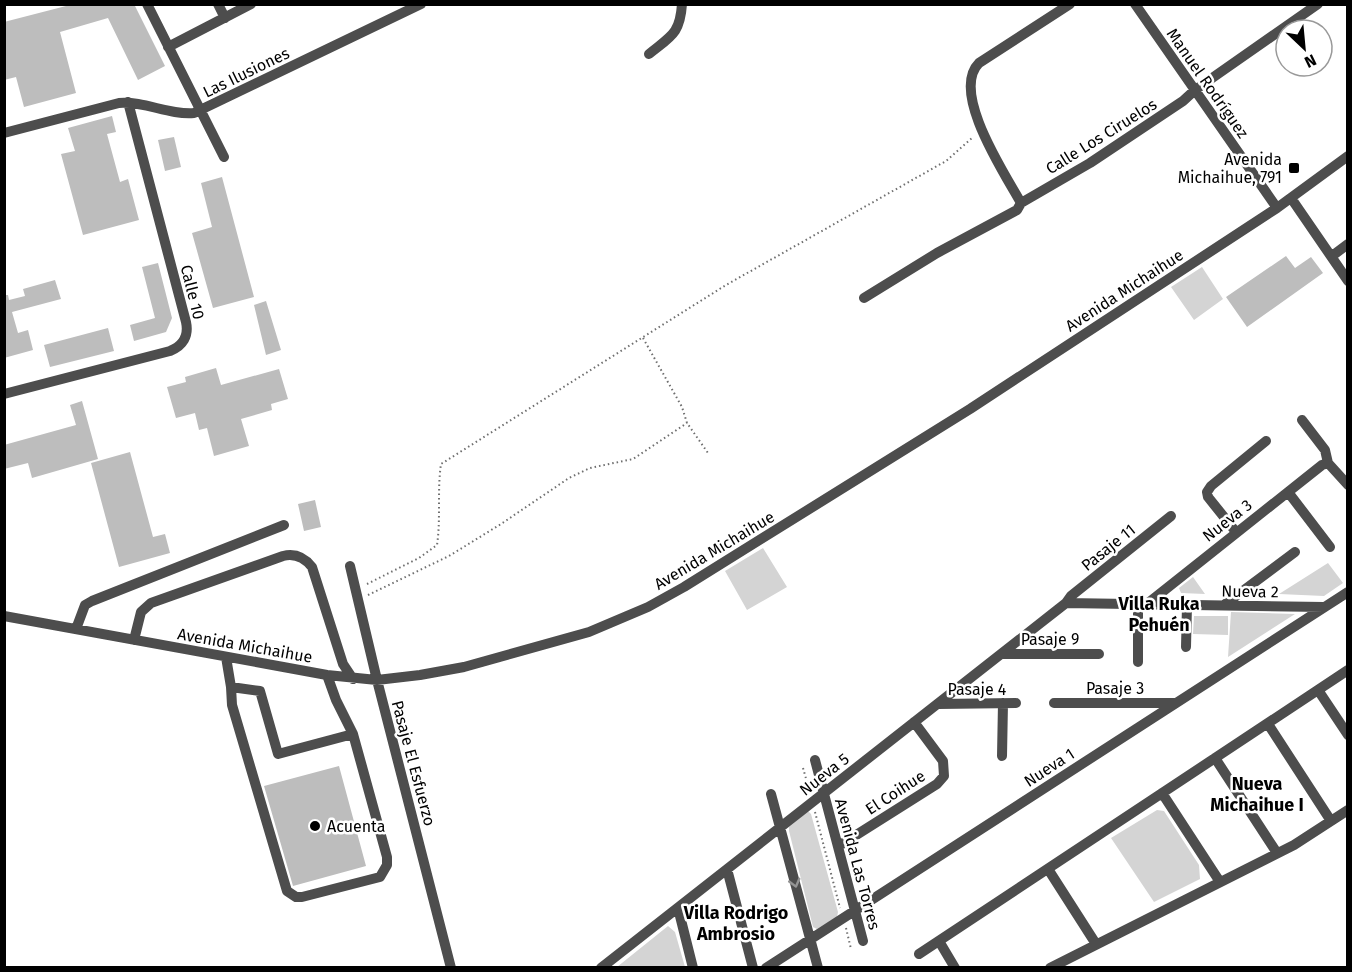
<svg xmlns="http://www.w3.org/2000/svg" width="1352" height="972" font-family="'Fira Sans',sans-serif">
<rect width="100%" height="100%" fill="#fff"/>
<path fill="#d4d4d4" d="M1202 267 1223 299 1194 320 1171 287Z
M763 548 787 587 747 610 725 571Z
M1328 563 1343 583 1324 596 1279 594Z
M1193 577 1205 594 1181 593 1179 588Z
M1231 612 1295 614 1228 657Z
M1194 616H1228V635L1193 634Z
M1157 810 1164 811 1199 865 1200 879 1154 902 1111 838Z
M808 811 811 814 838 912 837 917 817 929 813 927 789 831V827Z
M668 926 675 932 685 967H617Z"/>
<path fill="#bdbdbd" d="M65 4H134L165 66 138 80 108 18 60 32 76 93 24 107 16 77 4 80V22L66 6Z
M112 116 116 132 107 134 120 182 128 179 139 220 83 235 61 154 75 151 68 128Z
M174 137 181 167 165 171 158 140Z
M222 177 254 297 213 308 192 233 212 227 201 183Z
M1286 256 1295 268 1311 257 1323 273 1247 327 1226 297Z
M158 263 172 318 166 332 134 341 130 325 155 318 142 267Z
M55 280 61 299 12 312 18 333 28 330 33 350 4 358V295H8L9 300 25 296 23 289Z
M266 301 281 350 266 355 254 305Z
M108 328 114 351 50 367 44 345Z
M216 368 221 385 279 369 288 399 271 404 272 410 241 419 249 446 214 456 207 428 199 430 195 413 176 418 167 387 186 382 185 377Z
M82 401 98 459 32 478 28 463 4 469V445L76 425 70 405Z
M130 452 153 537 165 534 170 553 119 567 91 463Z
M315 500 321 527 304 531 298 504Z
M339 766 366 866 293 886 264 786Z"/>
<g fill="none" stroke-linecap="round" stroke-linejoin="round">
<path stroke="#6f6f6f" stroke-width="2" stroke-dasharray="1.5 3" stroke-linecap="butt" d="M643 338 682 407 687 423 708 453
M367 584 419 558 437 545C441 518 437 491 441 464L726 285 946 161 972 138
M368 595 449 556 501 524 569 478 590 468 633 459 687 423
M803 768 809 789
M815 812 840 908
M846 928 851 949"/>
<path stroke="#4d4d4d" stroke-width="10" d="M147 4 224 157
M218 4 225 18
M1135 4 1277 208
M168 47 251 4
M649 54C671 36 680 34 682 4
M4 133 119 103C145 101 168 115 194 113L421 4
M1291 198 1348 281
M1021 203C1005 174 950 92 979 63L1070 4
M1332 256 1348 244
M864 298 937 253 1017 210 1021 203 1090 163 1183 101 1195 90 1318 4
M4 394 170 351C183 346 189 336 186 322L128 102
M1302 420 1325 450 1328 463 1348 485
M1288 492 1330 547
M1236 532 1208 497 1207 492 1211 486 1266 441
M350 566 377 680 451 968
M1066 603 1324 607
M1147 604 1322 465 1328 463
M1224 605 1295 552
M4 616 327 675 377 680 420 675 464 667 589 632 648 607 684 587 970 409 1277 208 1348 156
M76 629 85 605 92 601 284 525
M134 640 141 612 151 603 283 556C295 553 304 557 312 567L343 664 353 679
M1186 647 1187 605
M1001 654H1099
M226 657 231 687 260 691 278 754 353 734 336 700 327 675
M1138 662V604
M231 687 232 705 287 891 296 897H302L380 877 387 865V857L353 734
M1318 690 1348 735
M1054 703H1175
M938 704 1016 703
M1268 724 1331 821
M1002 756 1003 703
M1215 758 1277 853
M815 760 863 941
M1162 793 1220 882
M771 794 818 968
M838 845 842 844 937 784 944 776 943 761 914 722
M727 869 753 968
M1048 869 1096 944
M678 908 693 968
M939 941 955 968
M919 954 1348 670
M601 968 1066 603 1071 596 1171 516
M766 968 1348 592
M1050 968 1294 845 1348 810"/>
</g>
<defs><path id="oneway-chevron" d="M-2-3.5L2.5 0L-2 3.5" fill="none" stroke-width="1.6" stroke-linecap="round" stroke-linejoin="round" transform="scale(1.5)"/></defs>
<use stroke="#949494" href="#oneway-chevron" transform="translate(795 883) rotate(75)"/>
<g fill="#000" stroke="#fff" stroke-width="2">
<rect x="1288" y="162" width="12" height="12" rx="3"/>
<circle cx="315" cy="826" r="6"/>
</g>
<g text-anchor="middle" stroke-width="5" stroke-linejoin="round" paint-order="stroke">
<g font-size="16" fill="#000" stroke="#fff">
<text transform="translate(246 72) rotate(-26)" y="6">Las Ilusiones</text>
<text transform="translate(1208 83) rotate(55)" y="6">Manuel Rodríguez</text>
<text transform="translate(1101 136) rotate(-32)" y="6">Calle Los Ciruelos</text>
<text transform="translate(1124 290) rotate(-33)" y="6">Avenida Michaihue</text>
<text transform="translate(193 292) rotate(76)" y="6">Calle 10</text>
<text transform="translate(1227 520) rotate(-38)" y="6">Nueva 3</text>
<text transform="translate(1108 547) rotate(-39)" y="6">Pasaje 11</text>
<text transform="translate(714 550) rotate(-31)" y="6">Avenida Michaihue</text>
<text transform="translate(1250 591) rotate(1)" y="6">Nueva 2</text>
<text x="1050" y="645">Pasaje 9</text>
<text transform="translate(245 645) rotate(10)" y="6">Avenida Michaihue</text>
<text x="1115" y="694">Pasaje 3</text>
<text x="977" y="695">Pasaje 4</text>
<text transform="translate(414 763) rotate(75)" y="6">Pasaje El Esfuerzo</text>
<text transform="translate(1049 767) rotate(-33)" y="6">Nueva 1</text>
<text transform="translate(824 774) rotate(-38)" y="6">Nueva 5</text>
<text transform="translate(895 792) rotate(-33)" y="6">El Coihue</text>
<text transform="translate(858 864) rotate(75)" y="6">Avenida Las Torres</text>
</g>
<g font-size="16" fill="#000" stroke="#fff" text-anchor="end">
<text x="1282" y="165">Avenida<tspan x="1282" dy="18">Michaihue, 791</tspan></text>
<text x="327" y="832" text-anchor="start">Acuenta</text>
</g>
<g font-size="18" font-weight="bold" fill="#000" stroke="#fff">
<text x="1159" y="610">Villa Ruka<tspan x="1159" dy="21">Pehuén</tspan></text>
<text x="1257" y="790">Nueva<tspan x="1257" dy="21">Michaihue I</tspan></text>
<text x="736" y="919">Villa Rodrigo<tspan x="736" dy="21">Ambrosio</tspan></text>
</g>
</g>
<rect width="1352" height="972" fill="none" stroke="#000000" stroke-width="12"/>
<g transform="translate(1304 48) rotate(154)"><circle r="28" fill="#ffffff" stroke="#999999" stroke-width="1.5"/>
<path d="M0-4.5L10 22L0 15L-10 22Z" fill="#000000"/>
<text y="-9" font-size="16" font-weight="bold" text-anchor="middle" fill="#000000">N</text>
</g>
</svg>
